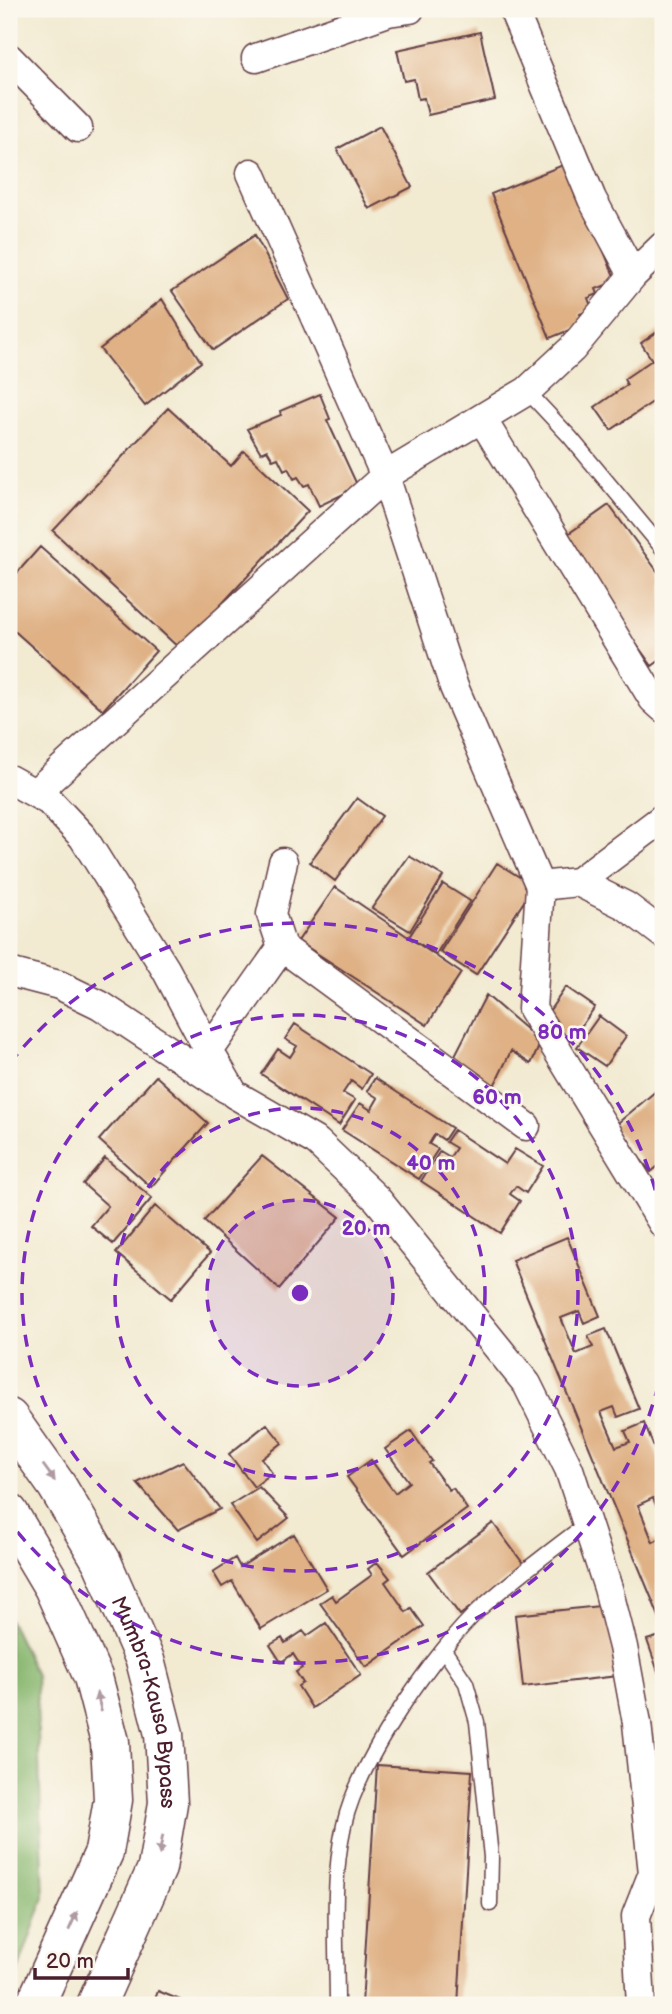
<svg xmlns="http://www.w3.org/2000/svg" width="672" height="2014" font-family="'Balsamiq Sans',sans-serif">
<rect width="100%" height="100%" fill="#fbf7ec"/>
<filter id="ink" filterUnits="userSpaceOnUse"><feTurbulence type="fractalNoise" baseFrequency=".0143" numOctaves="2"/><feDisplacementMap in="SourceGraphic" scale="14" xChannelSelector="R" yChannelSelector="G"/><feConvolveMatrix kernelMatrix="1 2 1 2 8 2 1 2 1" color-interpolation-filters="sRGB"/></filter>
<filter id="wash" filterUnits="userSpaceOnUse"><feTurbulence type="fractalNoise" baseFrequency=".00686" numOctaves="4" result="noise"/><feDisplacementMap in="SourceGraphic" scale="28" xChannelSelector="R" yChannelSelector="G"/><feGaussianBlur stdDeviation="1.57" result="paint"/><feColorMatrix in="noise" values="0 0 0 0 0 0 0 0 0 0 0 0 0 0 0 0 0 1.4 0 .05"/><feComposite in="paint" operator="in"/></filter>
<g filter="url(#wash)">
<rect width="100%" height="100%" fill="#f2ead1"/>
<path fill="#88b770" stroke="#696b4e" stroke-width="2" d="M9 1619 36 1675 44 1897 9 1996Z"/>
<g id="blocks">
<path fill="#dfb185" d="M480 32 495 100 428 115 424 98 418 99 414 79 404 81 397 50Z
M380 126 412 187 369 209 337 149Z
M568 163 616 281 596 289 598 294 588 298 592 309 580 314 584 324 550 338 491 194Z
M255 235 288 299 213 350 172 291Z
M162 299 201 362 145 406 100 349Z
M663 328V401L660 397 611 430 595 407 627 385 624 379 652 360 641 343Z
M320 394 330 419 327 420 358 487 319 506 309 484 304 486 298 477 294 479 288 468 284 470 278 458 273 460 267 450 261 453 247 429 281 415 280 411Z
M168 408 231 466 244 451 308 511 180 649 53 531Z
M609 505 663 579V658L652 666 561 539Z
M40 547 156 651 103 710 9 626V582Z
M357 798 382 816 335 881 310 862Z
M409 856 443 876 410 931 372 908Z
M497 863 534 886 476 975 440 952Z
M443 884 470 901 436 954 409 937Z
M335 887 461 973 427 1025 298 941Z
M566 987 595 1007 571 1040 543 1020Z
M486 995 541 1042 531 1064 511 1051 494 1086 451 1063Z
M599 1016 626 1036 605 1066 577 1047Z
M295 1024 371 1074 362 1089 351 1081 343 1093 355 1100 339 1125 261 1074 278 1049 290 1057 297 1046 285 1039Z
M156 1076 208 1123 151 1187 99 1140Z
M375 1078 452 1128 444 1140 435 1134 429 1144 438 1149 419 1179 342 1130 360 1103 371 1110 378 1098 367 1091Z
M656 1091 663 1100V1162L651 1172 613 1127Z
M454 1130 505 1164 515 1149 543 1166 526 1193 516 1186 510 1194 520 1201 500 1233 421 1181 440 1151 450 1157 456 1148 446 1142Z
M262 1156 340 1217 279 1289 204 1221Z
M105 1158 152 1198 113 1244 91 1226 108 1206 83 1184Z
M155 1206 210 1253 171 1299 116 1253Z
M567 1237 600 1316 584 1323 579 1311 561 1318 576 1354 593 1347 588 1336 606 1329 639 1409 618 1417 614 1407 601 1412 616 1447 630 1442 625 1431 644 1423 663 1469V1508L658 1510 653 1498 638 1505 653 1542 663 1537V1626L512 1260Z
M267 1424 282 1443 262 1459 272 1473 254 1487 229 1454Z
M411 1431 432 1461 429 1463 449 1490 453 1488 467 1509 404 1555 347 1477 371 1460 395 1493 409 1482 385 1449Z
M183 1461 220 1509 178 1530 137 1483Z
M259 1487 289 1518 257 1543 230 1505Z
M493 1523 525 1566 460 1615 428 1572Z
M294 1534 327 1589 261 1629 232 1581 222 1587 213 1572 235 1558 240 1567Z
M377 1562 390 1578 385 1582 406 1612 411 1608 424 1626 366 1667 320 1603 332 1595 336 1601 372 1575 368 1569Z
M609 1605 617 1676 523 1687 515 1615Z
M326 1623 361 1675 312 1708 298 1686 303 1683 296 1672 302 1668 293 1654 281 1662 270 1645 282 1638 285 1643 303 1631 307 1636Z
M663 1635V1686L647 1640Z
M377 1765 472 1771 458 2005H362Z
M158 1991 192 2005H153Z"/>
</g>
</g>
<g filter="url(#ink)">
<use href="#blocks" fill-opacity="0" stroke="#633d44" stroke-width="2"/>
<g fill="none" stroke-linecap="round" stroke-linejoin="round">
<defs>
<path id="service" d="M527 391 570 437 663 549
M444 1650 466 1683 477 1722 491 1857 490 1904
M337 2005C337 1946 331 1883 344 1825 358 1762 435 1650 482 1607 515 1577 551 1551 586 1524"/>
<path id="minor" d="M513 9 592 199 633 275
M9 58 78 128
M256 58 388 12 410 9
M251 173 385 476 454 687 540 886 532 1009 663 1224
M482 419 653 699 663 708
M9 779 49 801 83 837 166 970 209 1051 234 1094 317 1142 377 1199 527 1384 569 1469 608 1588 623 1647 637 1723 653 1873 636 1916 641 2005
M35 793 385 476 527 391 572 349 633 275 663 246
M578 882 663 818
M540 886 578 882 626 906 663 934
M282 947 271 914 283 862
M9 972 59 985 100 1005 227 1089
M209 1051 282 947 526 1126"/>
<g id="trunk">
<path id="s1" d="M9 1418 57 1486 102 1562 145 1660 164 1734 168 1803 157 1868 96 2005"/>
<path d="M9 1513 53 1587 93 1677 110 1742 113 1800 104 1852 35 2005"/>
</g>
</defs>
<use href="#service" stroke="#633d44" stroke-width="17"/>
<use href="#minor" stroke="#633d44" stroke-width="31"/>
<use href="#trunk" stroke="#633d44" stroke-width="41"/>
<use href="#service" stroke="#fff" stroke-width="14"/>
<use href="#minor" stroke="#fff" stroke-width="28"/>
<use href="#trunk" stroke="#fff" stroke-width="38"/>
</g>
<defs><path id="oneway-solid" d="M-6-.8H1V-3.2L6.5 0L1 3.2V.8H-6Z" transform="scale(1.75)"/></defs>
<g fill="#ae9aa0">
<use href="#oneway-solid" transform="translate(49 1473) rotate(54)"/>
<use href="#oneway-solid" transform="translate(99 1702) rotate(-104)"/>
<use href="#oneway-solid" transform="translate(161 1845) rotate(100)"/>
<use href="#oneway-solid" transform="translate(73 1921) rotate(-66)"/>
</g>
</g>
<circle cx="300" cy="1293" r="93" fill="#7b2cbf" fill-opacity=".12"/>
<g fill="none" stroke="#7b2cbf" stroke-width="3.5" stroke-dasharray="12 9">
<circle cx="300" cy="1293" r="93"/>
<circle cx="300" cy="1293" r="185"/>
<circle cx="300" cy="1293" r="278"/>
<path d="M663 1364A370 370 0 0 1 10 1523M10 1063A370 370 0 0 1 663 1222"/>
</g>
<g text-anchor="middle" stroke-width="5" stroke-linejoin="round" paint-order="stroke">
<g font-size="21" fill="#4a1f2b" stroke="#fbf7ec">
<text dy="7" stroke="none"><textPath href="#s1" startOffset="320">Mumbra-Kausa Bypass</textPath></text>
</g>
</g>
<circle cx="300" cy="1293" r="10" fill="#7b2cbf" stroke="#fbf7ec" stroke-width="3.5"/>
<g font-size="21" text-anchor="middle" font-weight="bold" fill="#7b2cbf" stroke="#fbf7ec" stroke-width="5" stroke-linejoin="round" paint-order="stroke">
<text x="562" y="1039">80 m</text>
<text x="497" y="1104">60 m</text>
<text x="431" y="1170">40 m</text>
<text x="366" y="1235">20 m</text>
</g>
<rect width="672" height="2014" fill="none" stroke="#fbf7ec" stroke-width="35"/>
<path d="M35 1968v10h93v-10" fill="none" stroke="#4a1f2b" stroke-width="3.5"/>
<text x="46" y="1968" font-size="21" fill="#4a1f2b" stroke="#fbf7ec" stroke-width="5" paint-order="stroke">20 m</text>
</svg>
